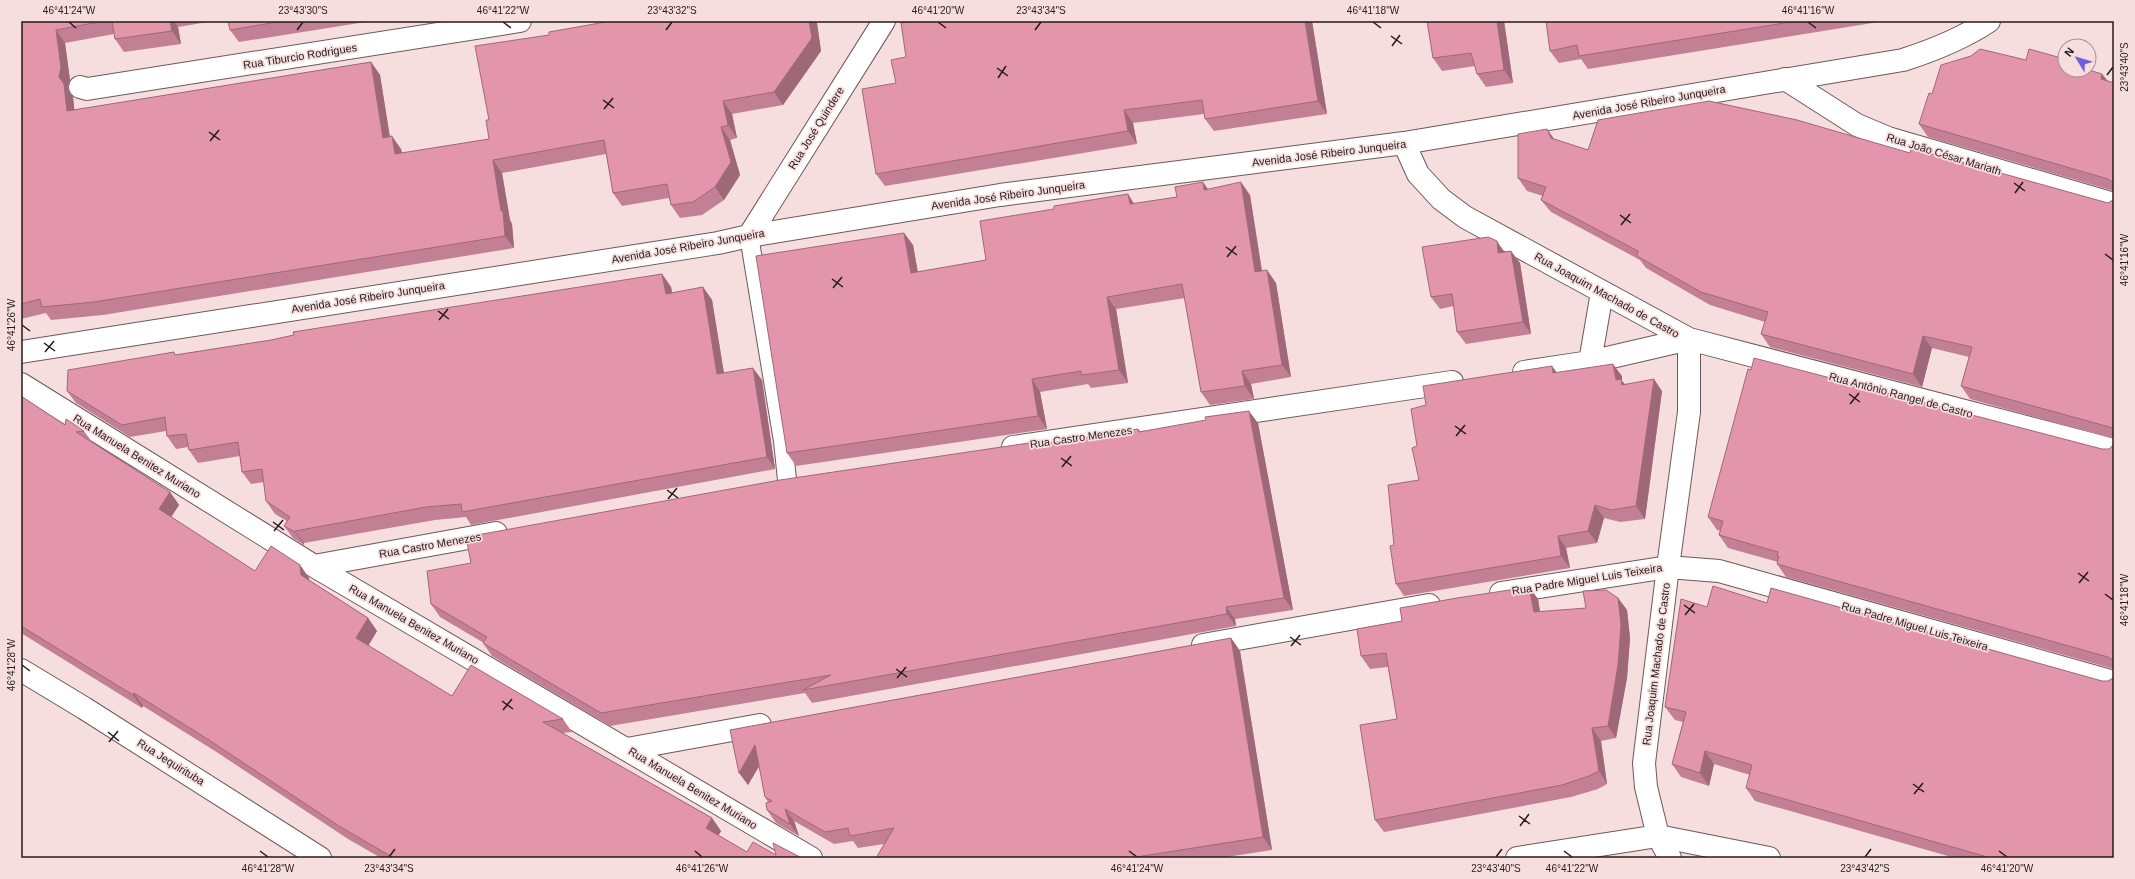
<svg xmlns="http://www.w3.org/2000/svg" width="2135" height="879" font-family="Arial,sans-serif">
<rect width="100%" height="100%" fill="#f7dede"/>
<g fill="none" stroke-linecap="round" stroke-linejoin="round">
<defs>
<path id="service" d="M749 236 783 441 787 480"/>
<path id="minor" d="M1785 79 1857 125 1888 138 2114 204
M80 87 87 89 520 21
M1404 143 1418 174 1441 199 1465 217 1689 339V412L1668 567 1644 763 1646 787 1658 836 1670 858
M749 236 884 21
M21 352 718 243 749 236 1000 195 1404 143 1903 60C1934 50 1962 39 1989 21
M1590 362 1602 292
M1524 372 1590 362 1689 339 2114 450
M21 384 314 566 811 858
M1013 447 1452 382
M314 566 496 533
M1501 593 1668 567 1719 571 2114 682
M1203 645 1429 605
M627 749 760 725"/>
<path id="tertiary" d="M21 670 84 708 320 858
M1517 858 1658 836 1769 858"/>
</defs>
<use href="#service" stroke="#6d5858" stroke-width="20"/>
<use href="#minor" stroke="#6d5858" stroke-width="24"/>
<use href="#tertiary" stroke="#6d5858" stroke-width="24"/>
<use href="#service" stroke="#fff" stroke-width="18"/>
<use href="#minor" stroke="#fff" stroke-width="22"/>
<use href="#tertiary" stroke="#fff" stroke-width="22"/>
</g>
<path fill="#c38094" d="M21 21H214L178 27 181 44 124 52 115 39 114 34 65 43 70 80 68 90 73 97 74 110 371 62 380 75 390 137 401 149 402 153 489 139 817 23 821 51 783 105 732 114 737 138 730 140 740 175 724 200 702 215 680 218 671 205 669 198 622 206 613 193 606 154 502 173 510 220 512 224 514 248 103 315 51 320 46 313 21 319Z
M228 21H372L239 42 230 30Z
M1312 21 1327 114 1214 131 1205 119 1204 114 1133 123 1137 144 885 186 876 174 896 83 906 57Z
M1427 21H1504L1513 83 1486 87 1477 74 1475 66 1442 71 1433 58Z
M1546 21H1885L1588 69 1581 59 1559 63 1550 51Z
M2065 70 2102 74 2108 81 2114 83V191L1928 137 1919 124 1932 94Z
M1547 129 1554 139 1588 150 1910 153 2108 203 2113 200 2114 199V439L1970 399 1961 386 1969 357 1932 348 1922 387 1770 347 1761 334 1765 322 1710 305 1646 268 1640 260 1551 212 1541 200 1543 196 1527 191 1518 178Z
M1207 189 1250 195 1262 271 1276 283 1291 377 1251 384 1254 399 1210 405 1201 392 1185 298 1116 309 1128 383 1091 388 1088 384 1040 392 1047 429 796 466 787 453 904 233 913 245 918 272 986 260 1054 209 1128 194 1134 204 1177 197Z
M1511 251 1520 263 1531 334 1466 344 1457 332 1454 306 1440 309 1431 297 1504 252Z
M662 274 671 287 672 293 703 287 712 300 724 373 762 380 775 469 471 525 466 517 435 520 304 543V545L293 538 284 526 287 521 275 514 266 501 264 482 251 484 242 472 240 456 198 463 189 450 188 447 176 449 167 436 166 431 130 437 76 403 67 391 175 355 271 340Z
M1552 366 1557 373 1622 376V381L1625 384 1662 391 1645 519 1620 522 1604 518 1597 543 1566 548 1570 568 1404 596 1396 584 1394 545 1419 480 1417 446 1426 405Z
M21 396 65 425 84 431 92 442 170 492 179 505 171 517 255 571 300 565 309 578V580L368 618 377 631 368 646 452 696 563 719 572 732 563 733 712 818 721 831 718 836 747 852 801 858H381L348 839 218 753 143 706 142 708 21 633Z
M1258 423 1293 610 1235 619 1236 626 812 703 805 693 610 726 492 656 483 643H484L440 617 431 604 471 563 1044 444 1138 429 1140 431Z
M2114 444V669L1786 577 1777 564 1778 562 1728 548 1719 535 1721 531 1717 530 1708 517 2102 449H2109Z
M1529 587 1538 599 1540 612 1586 608 1618 598 1627 610 1630 638 1627 678 1616 738 1601 741 1607 784 1598 789 1571 797 1384 832 1375 820 1397 719 1388 667 1370 669 1361 656 1402 621Z
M1767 603 2102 681H2108L2113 678 2114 858H1955L1755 801 1746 788 1750 775 1714 764 1709 786 1681 777 1672 764 1683 722 1675 720 1665 707 1707 607Z
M1231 638 1240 651 1272 850 1220 858H876L884 844 858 848 853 841 834 844 794 821 799 836 776 823 767 810 768 802 765 797 759 766 748 785 730 730Z"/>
<path fill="#9f6878" d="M170 21H174L178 27 181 44 172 31Z
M809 21H816L817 23 821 51 783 105 774 92Z
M1305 21H1312L1327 114 1318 101Z
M1497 21H1504L1513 83 1504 70Z
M56 30 65 43 70 80 68 90 73 97 76 124 67 111 59 77Z
M371 62 380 75 392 151 383 138Z
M2102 74 2112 87 2101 79Z
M723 101 732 114 737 138 728 125Z
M1124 110 1133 123 1137 144 1128 131Z
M721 127 730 140 740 175 724 200 715 187Z
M1547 129 1556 142 1551 138Z
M392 136 401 149 404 167 395 154Z
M493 160 502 173 510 220 512 224 514 248 505 236Z
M1203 182 1212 195 1204 190Z
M1241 182 1250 195 1264 285 1255 272Z
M1128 194 1136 207 1130 204Z
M904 233 913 245 920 286 911 273Z
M1497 241 1505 253H1498Z
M1511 251 1520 263 1531 334 1523 322Z
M1267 270 1276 283 1291 377 1282 365Z
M662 274 671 287 675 307 666 294Z
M703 287 712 300 726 386 717 374Z
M1107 297 1116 309 1128 383 1119 370Z
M1923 336 1932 348 1922 387 1913 374Z
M1613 364 1622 376V381L1630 391 1616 380Z
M1552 366 1561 379 1553 373Z
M753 368 762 380 775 469 767 457Z
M1242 371 1251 384 1254 399 1245 386Z
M1032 379 1040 392 1047 429 1038 416Z
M1654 379 1662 391 1645 519 1636 506Z
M1249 411 1258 423 1293 610 1284 598Z
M170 492 179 505 168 522 159 509Z
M1595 505 1604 518 1597 543 1588 531Z
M295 531 304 543V545L295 532Z
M1558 536 1566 548 1570 568 1561 556Z
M300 565 309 578 311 588 301 575Z
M1529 587 1538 599 1542 625 1534 612Z
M1618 598 1627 610 1630 638 1627 678 1616 738 1608 726Z
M1226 607 1235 619 1236 626 1227 614Z
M368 618 377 631 365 651 356 638Z
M1231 638 1240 651 1272 850 1263 837Z
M134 693 143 706 142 708 133 695Z
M1592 728 1601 741 1607 784 1599 771Z
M755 745 764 758 748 785 739 773Z
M1705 751 1714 764 1709 786 1700 773Z
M785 809 794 821 799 836 790 824Z
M712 818 721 831 715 841 706 828Z"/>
<path fill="#e395ac" stroke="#9f6878" d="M21 21H104L56 30 61 67 59 77 64 84 67 111 371 62 383 138 392 136 395 154 489 139 486 120H489L475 46 549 35V32L611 21H741V22L745 21H809L812 38 774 92 723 101 728 125 721 127 731 162 715 187 693 202 671 205 667 184 613 193 604 140 493 160 501 211H503L505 236 94 302 42 307 40 299 21 304Z
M112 21H170L172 31 115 39Z
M228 21H283L230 30Z
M913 21H1305L1318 101 1205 119 1202 100 1124 110 1128 131 876 174 862 89 896 83 891 60 906 57 901 23Z
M1427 21H1497L1504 70 1477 74 1471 53 1433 58Z
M1546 21H1797L1579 56 1577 45 1550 51Z
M1980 49 2026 60 2029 49 2065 59V70H2089L2102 74 2101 79 2114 83V183L2108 179 1919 124 1929 93 1932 94 1941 65 1971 56Z
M1709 101 1797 120 1910 153 1911 148 2108 203 2113 200 2114 199V429L2113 428 1961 386 1972 347 1923 336 1913 374 1761 334 1768 312 1701 292 1637 256 1638 251 1541 200 1546 187 1518 178V134L1547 129 1551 138 1588 150 1598 120Z
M1203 182 1204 190 1241 182 1255 272 1267 270 1282 365 1242 371 1245 386 1201 392 1182 284 1107 297 1119 370 1082 375 1081 371 1032 379 1038 416 787 453 756 256 904 233 911 273 986 260 980 221 1054 209V206L1128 194 1130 204 1177 197 1175 187Z
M1488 237 1497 241 1498 253 1511 251 1523 322 1457 332 1452 294 1431 297 1422 247Z
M662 274 666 294 703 287 717 374 753 368 767 457 462 512 461 504 426 507 295 531V532L284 526 290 517 266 501 262 469 242 472 238 442 189 450 186 434 167 436 165 417 122 425 67 391 68 370 174 352 175 355 271 340 294 335 293 332Z
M1754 358 2102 449H2109L2114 444V661L2108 657 1777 564 1779 556H1777L1778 552 1719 535 1723 521 1708 517 1748 369 1751 370Z
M1613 364 1616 380 1621 379 1622 385 1654 379 1636 506 1611 510 1595 505 1588 531 1558 536 1561 556 1396 584 1390 546 1394 545 1388 485 1419 480 1412 448 1417 446 1411 409 1426 405 1423 386 1552 366 1553 373Z
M21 396 65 425 66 419 84 431 76 432 170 492 159 509 255 571 271 546 300 565 301 575 368 618 356 638 452 696 471 665 563 719 543 722 712 818 706 828 747 852 753 842 776 855 773 843 800 857 801 858H394L339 826 209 740 134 693 133 695 21 626Z
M1249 411 1284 598 1226 607 1227 614 803 690 831 675 601 713 483 643 487 637 431 604 427 571 471 563 466 537 780 480 1042 441V444L1138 429 1139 432 1206 420 1205 417Z
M1713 586 1767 603 1771 588 2102 681H2108L2113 678 2114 677V858H1991L1746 788 1752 765 1705 751 1700 773 1672 764 1686 712 1665 707 1681 599 1707 607Z
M1529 587 1534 612 1586 608 1583 591 1606 590 1618 598 1621 625 1618 665 1608 726 1592 728 1599 771 1589 776 1562 785 1375 820 1360 725 1397 719 1386 653 1361 656 1357 629 1402 621 1400 608 1457 598Z
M1231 638 1263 837 1130 858H876L894 828 850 836 848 828 825 832 785 809 790 824 767 810 766 803 772 801 765 797 755 745 739 773 730 730Z"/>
<path fill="none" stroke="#231b1a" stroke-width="1.5" d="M69 22 76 28M503 22 511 28M938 22 946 28M1373 22 1381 28M1808 22 1816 28M297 30 303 22M666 30 672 22M1035 30 1041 22M1391 36 1402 44M1392 46 1400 35M997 68 1008 76M2107 75 2113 67M998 78 1006 66M603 100 614 108M604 109 613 98M209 132 220 140M210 141 219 130M2014 183 2025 191M2015 193 2023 182M1620 215 1631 223M1621 225 1630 214M1226 247 1237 255M2105 254 2113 260M1227 257 1236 246M832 279 843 287M833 288 842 277M438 311 449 319M439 320 448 309M22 325 30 331M44 343 55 351M45 352 54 341M1849 394 1860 402M1850 404 1859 393M1455 426 1466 434M1456 436 1465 425M1061 458 1072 466M1062 467 1071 456M667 490 678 498M668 499 677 488M273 522 284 530M274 531 283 520M2078 573 2089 581M2079 583 2088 572M2105 594 2113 600M1684 605 1695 613M1685 615 1694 604M1290 637 1301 645M1291 646 1300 635M22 665 30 671M896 669 907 677M897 678 906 667M502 701 513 709M503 710 512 699M108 732 119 741M109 742 118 731M1913 784 1924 792M1914 794 1923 783M1519 816 1530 824M1520 826 1529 814M260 851 268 857M695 851 702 857M1129 851 1137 857M1564 851 1572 857M1999 851 2007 857M389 857 395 849M1496 857 1502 849M1865 857 1871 849"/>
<g text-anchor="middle" stroke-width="3.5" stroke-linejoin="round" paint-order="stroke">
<g font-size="11" fill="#231b1a" stroke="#f7dede">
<text transform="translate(300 56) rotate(-9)" y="4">Rua Tiburcio Rodrigues</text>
<text transform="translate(1649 102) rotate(-10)" y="4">Avenida José Ribeiro Junqueira</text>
<text transform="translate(816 128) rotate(-58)" y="4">Rua José Quindere</text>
<text transform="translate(1329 153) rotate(-7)" y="4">Avenida José Ribeiro Junqueira</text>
<text transform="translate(1944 154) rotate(17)" y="4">Rua João César Mariath</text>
<text transform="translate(1008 195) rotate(-8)" y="4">Avenida José Ribeiro Junqueira</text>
<text transform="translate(688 246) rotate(-10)" y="4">Avenida José Ribeiro Junqueira</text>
<text transform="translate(1607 295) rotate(29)" y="4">Rua Joaquim Machado de Castro</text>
<text transform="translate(368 297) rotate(-9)" y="4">Avenida José Ribeiro Junqueira</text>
<text transform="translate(1901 395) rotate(15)" y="4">Rua Antônio Rangel de Castro</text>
<text transform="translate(1081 437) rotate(-8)" y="4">Rua Castro Menezes</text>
<text transform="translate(137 456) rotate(32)" y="4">Rua Manuela Benitez Muriano</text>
<text transform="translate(430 545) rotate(-10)" y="4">Rua Castro Menezes</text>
<text transform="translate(1587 579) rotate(-9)" y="4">Rua Padre Miguel Luis Teixeira</text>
<text transform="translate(414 624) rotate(30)" y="4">Rua Manuela Benitez Muriano</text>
<text transform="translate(1915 626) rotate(16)" y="4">Rua Padre Miguel Luis Teixeira</text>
<text transform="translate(1656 664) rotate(-83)" y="4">Rua Joaquim Machado de Castro</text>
<text transform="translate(171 762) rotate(32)" y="4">Rua Jequirituba</text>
<text transform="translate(693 788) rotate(31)" y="4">Rua Manuela Benitez Muriano</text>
</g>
</g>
<rect width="2135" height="879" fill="none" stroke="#f7dede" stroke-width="44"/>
<g transform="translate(2077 58) rotate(308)"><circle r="19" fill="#f7dede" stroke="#a29090"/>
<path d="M0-3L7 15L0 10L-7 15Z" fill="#6f5ed8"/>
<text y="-6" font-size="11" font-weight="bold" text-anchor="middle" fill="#231b1a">N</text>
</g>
<rect x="22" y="22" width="2091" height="835" fill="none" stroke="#231b1a" stroke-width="1.5"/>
<g font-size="10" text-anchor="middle" fill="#231b1a">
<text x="69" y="14">46°41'24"W</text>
<text x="303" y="14">23°43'30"S</text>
<text x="503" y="14">46°41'22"W</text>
<text x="672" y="14">23°43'32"S</text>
<text x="938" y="14">46°41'20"W</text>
<text x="1041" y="14">23°43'34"S</text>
<text x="1373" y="14">46°41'18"W</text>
<text x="1808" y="14">46°41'16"W</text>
<text transform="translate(2124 67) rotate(-90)" y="4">23°43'40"S</text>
<text transform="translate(2124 260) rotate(-90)" y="4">46°41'16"W</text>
<text transform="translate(11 325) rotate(-90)" y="4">46°41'26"W</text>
<text transform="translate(2124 600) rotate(-90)" y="4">46°41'18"W</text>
<text transform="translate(11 665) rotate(-90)" y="4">46°41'28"W</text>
<text x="268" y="872">46°41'28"W</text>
<text x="389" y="872">23°43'34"S</text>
<text x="702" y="872">46°41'26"W</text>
<text x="1137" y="872">46°41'24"W</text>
<text x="1496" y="872">23°43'40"S</text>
<text x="1572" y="872">46°41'22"W</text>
<text x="1865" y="872">23°43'42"S</text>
<text x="2007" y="872">46°41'20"W</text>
</g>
</svg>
